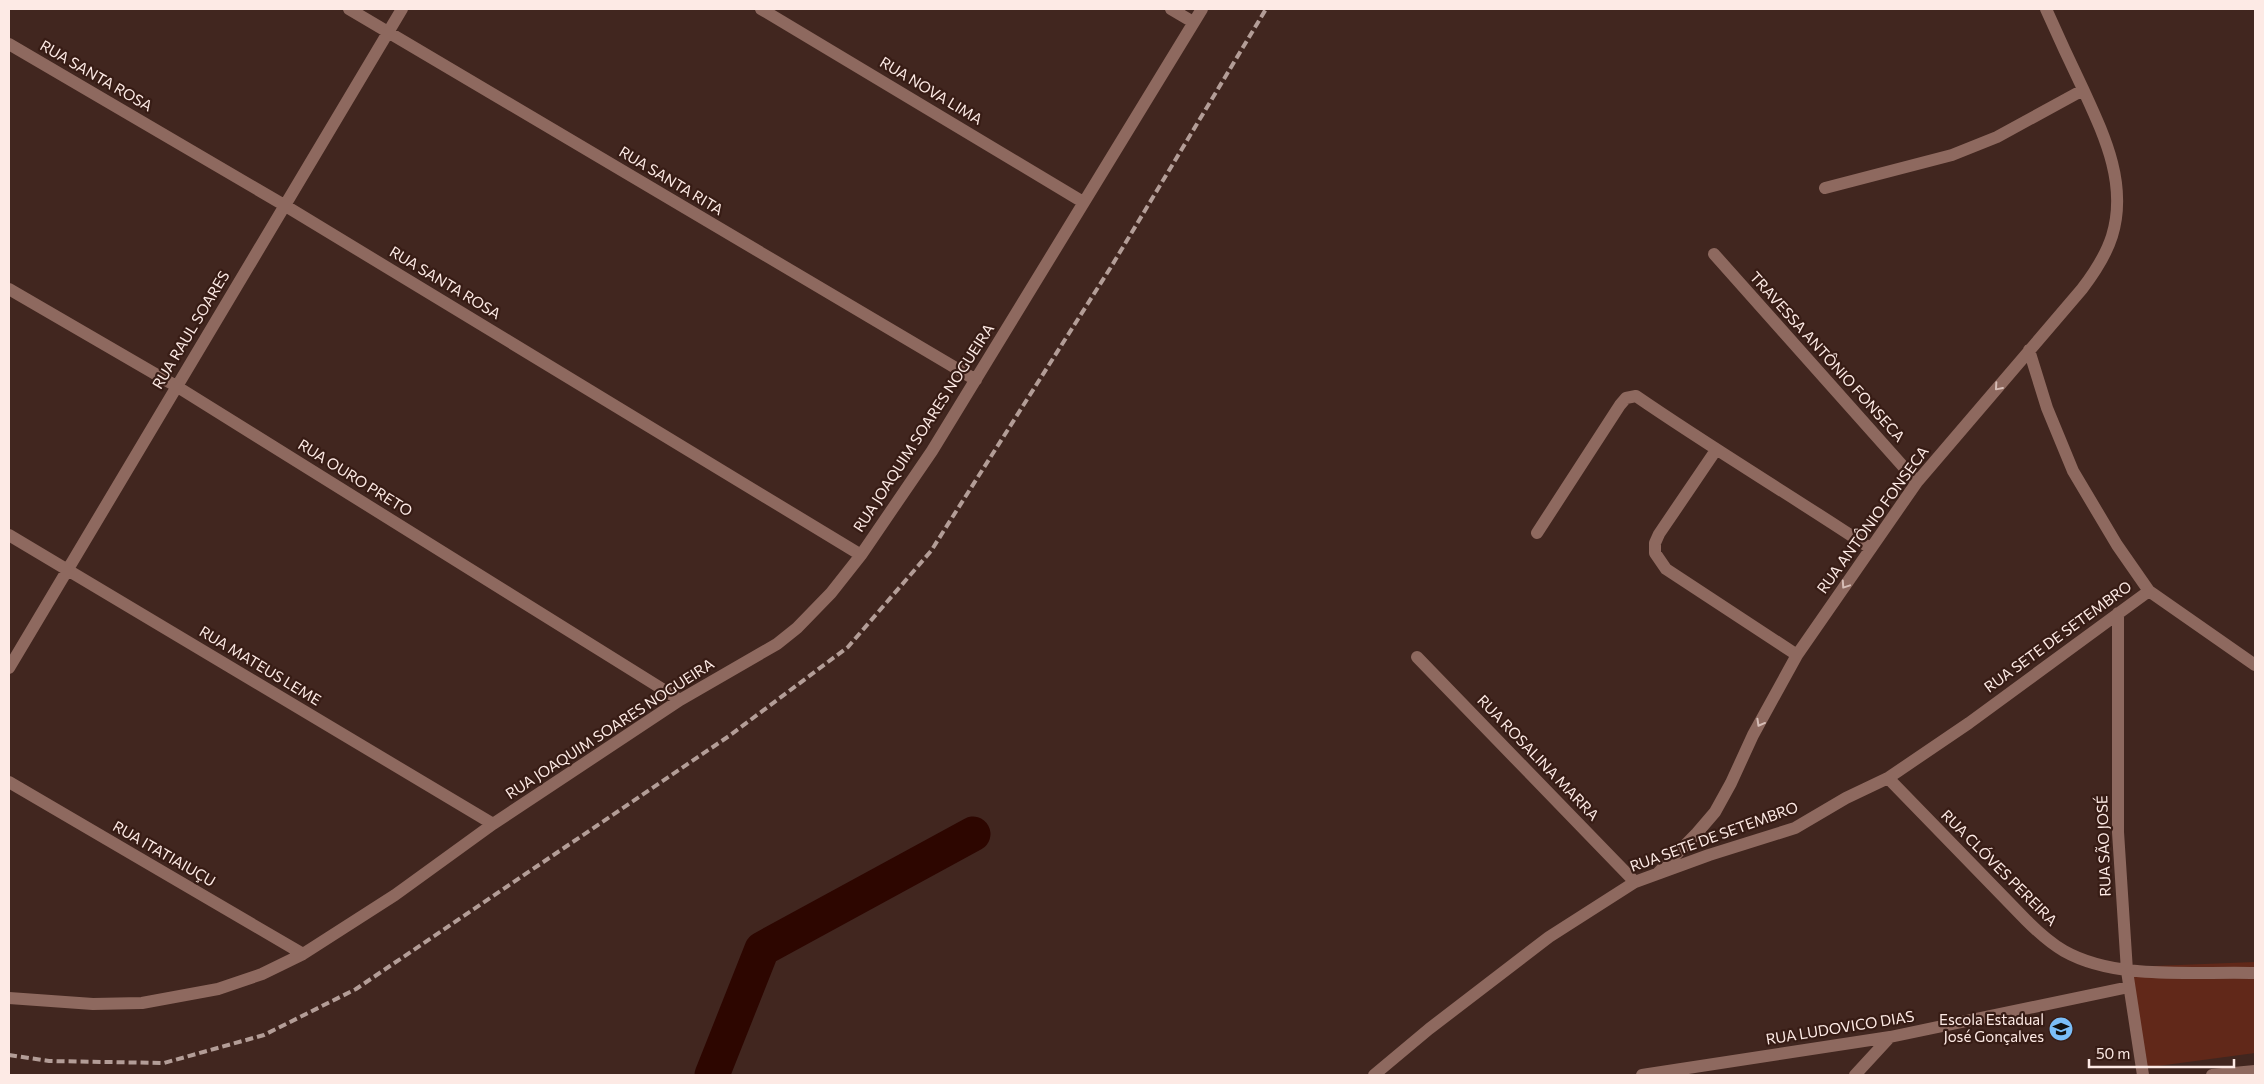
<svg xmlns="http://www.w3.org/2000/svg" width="2264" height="1084" font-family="Commissioner,sans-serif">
<rect width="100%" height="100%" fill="#41261f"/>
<path fill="#612819" d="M2255 962V1053L2143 1068 2128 967Z"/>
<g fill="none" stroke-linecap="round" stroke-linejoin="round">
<path stroke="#2d0600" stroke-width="35" d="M712 1075 762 949 973 834"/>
<path stroke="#8e695f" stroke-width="12" d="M349 9 976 380
M761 9 1083 202
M1171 9 1193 22
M9 44 284 205 861 555
M1825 188 1952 155 1997 137 2083 90
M1714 254 1917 482
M9 289 176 386 680 700
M2029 350 2047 408 2073 471 2117 545 2149 591 2255 665
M1716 450 1659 534 1655 543V553L1666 569 1797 655
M1537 533 1620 405 1626 398 1636 396C1713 449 1792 496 1870 548
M9 535 493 824
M2118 613V832L2127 971 2143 1075
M1417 657 1635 882
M9 668 402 9
M1888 778 2026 920C2038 932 2050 943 2064 951 2117 981 2195 971 2255 973
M9 782 303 954
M1657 874 1697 833 1715 812 1731 783 1753 735 1797 655 1917 482 2082 289C2095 272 2106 255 2112 236 2128 184 2104 135 2083 89 2070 62 2058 36 2046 9
M9 998 93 1004 142 1003 218 989 262 974 303 954 395 895 493 824 680 700 777 644 797 628 831 593 861 555 932 451 1202 9
M1374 1075 1429 1029 1549 937 1635 882 1709 855 1795 828 1846 798 1888 778 1969 723 2149 591
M1642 1075 1890 1037 2129 987
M1855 1075 1890 1037
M2212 1075 2255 1071"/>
<path stroke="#b39d97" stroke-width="4" stroke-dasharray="8 4" stroke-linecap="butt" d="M9 1055 49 1061 164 1063 264 1035 356 989 729 736 848 647 931 551 1111 267 1266 9"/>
</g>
<defs><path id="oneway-chevron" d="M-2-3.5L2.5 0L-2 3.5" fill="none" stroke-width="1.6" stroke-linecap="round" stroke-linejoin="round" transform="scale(1.25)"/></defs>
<g stroke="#d6bdb6">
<use href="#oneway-chevron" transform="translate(1998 387) rotate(131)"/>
<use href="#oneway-chevron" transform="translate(1845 585) rotate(124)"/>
<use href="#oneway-chevron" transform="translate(1760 723) rotate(119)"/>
</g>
<defs>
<symbol id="school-disc" viewBox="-11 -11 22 22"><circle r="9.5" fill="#7bbef8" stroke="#371c15"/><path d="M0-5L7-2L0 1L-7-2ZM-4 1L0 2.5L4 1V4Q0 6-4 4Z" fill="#111"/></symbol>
</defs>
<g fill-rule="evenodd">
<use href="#school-disc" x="2047" y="1015" width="28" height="28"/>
</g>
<g text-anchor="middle" stroke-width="4.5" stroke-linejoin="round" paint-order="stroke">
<g font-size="15" fill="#fdeae5" stroke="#371c15">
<text transform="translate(96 76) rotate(30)" y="5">RUA SANTA ROSA</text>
<text transform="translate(931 91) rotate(31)" y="5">RUA NOVA LIMA</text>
<text transform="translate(671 181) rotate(31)" y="5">RUA SANTA RITA</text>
<text transform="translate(445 283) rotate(31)" y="5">RUA SANTA ROSA</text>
<text transform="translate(191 330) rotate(-59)" y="5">RUA RAUL SOARES</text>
<text transform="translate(1827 357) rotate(48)" y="5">TRAVESSA ANTÔNIO FONSECA</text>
<text transform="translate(924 428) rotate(-57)" y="5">RUA JOAQUIM SOARES NOGUEIRA</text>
<text transform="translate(355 478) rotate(32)" y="5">RUA OURO PRETO</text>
<text transform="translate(1873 520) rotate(-54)" y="5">RUA ANTÔNIO FONSECA</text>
<text transform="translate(2058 637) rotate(-36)" y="5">RUA SETE DE SETEMBRO</text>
<text transform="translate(260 666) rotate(31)" y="5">RUA MATEUS LEME</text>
<text transform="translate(610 729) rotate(-33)" y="5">RUA JOAQUIM SOARES NOGUEIRA</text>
<text transform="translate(1538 758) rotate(46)" y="5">RUA ROSALINA MARRA</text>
<text transform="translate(1714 837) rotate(-20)" y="5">RUA SETE DE SETEMBRO</text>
<text transform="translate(2104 846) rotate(-92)" y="5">RUA SÃO JOSÉ</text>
<text transform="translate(164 854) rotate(30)" y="5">RUA ITATIAIUÇU</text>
<text transform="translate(1999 868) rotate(45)" y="5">RUA CLÓVES PEREIRA</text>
<text transform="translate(1840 1028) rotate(-9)" y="5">RUA LUDOVICO DIAS</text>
</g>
<g font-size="15" fill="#fdeae5" stroke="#371c15" text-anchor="end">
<text x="2044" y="1025">Escola Estadual<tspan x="2044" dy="17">José Gonçalves</tspan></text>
</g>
</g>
<rect width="2264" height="1084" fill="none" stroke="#fdeae5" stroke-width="20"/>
<path d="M2089 1059v8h145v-8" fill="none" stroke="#fdeae5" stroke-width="2.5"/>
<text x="2096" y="1059" font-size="15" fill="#fdeae5" stroke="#371c15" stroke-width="4" paint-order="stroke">50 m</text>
</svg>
